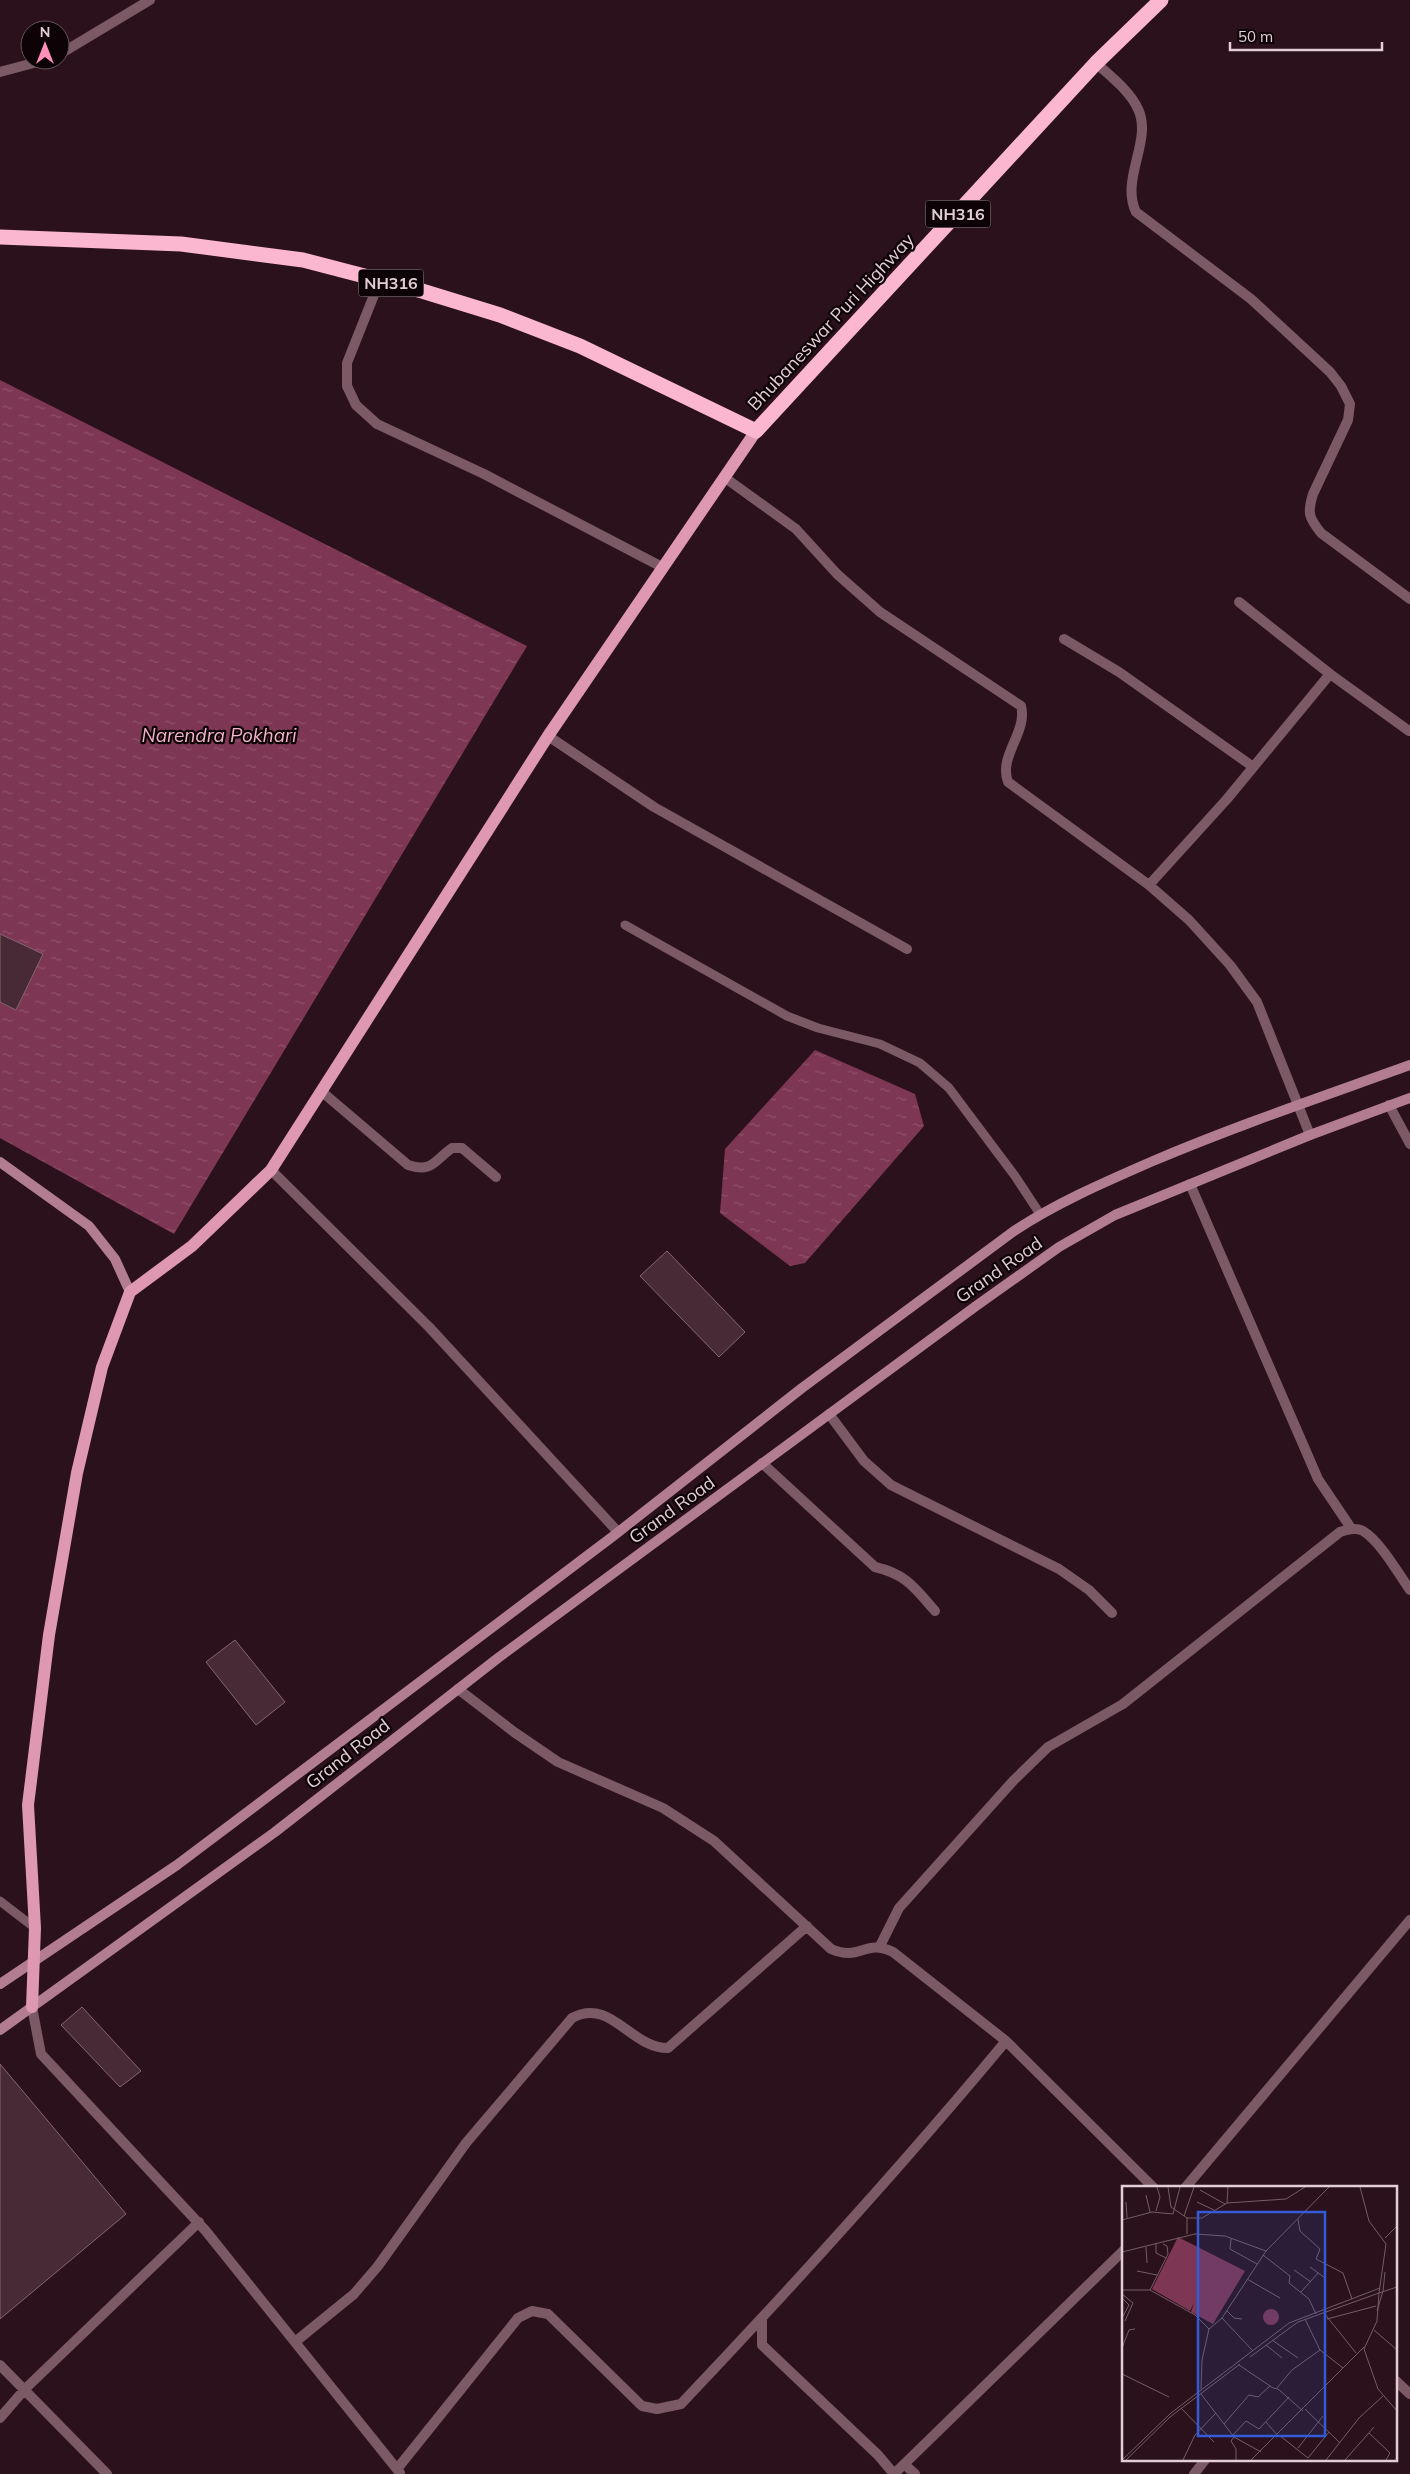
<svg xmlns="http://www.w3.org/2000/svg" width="1410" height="2474" font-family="Mulish,sans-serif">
<defs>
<pattern id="water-ripples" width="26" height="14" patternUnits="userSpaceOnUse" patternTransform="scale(1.25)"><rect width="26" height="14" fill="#7d3653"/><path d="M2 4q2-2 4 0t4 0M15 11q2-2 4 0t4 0" fill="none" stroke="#8f526b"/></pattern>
</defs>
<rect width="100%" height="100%" fill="#2b111c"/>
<path fill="url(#water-ripples)" d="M0 380 527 646 174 1234 0 1138V1002L16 1010 43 954 0 934Z
M815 1050 915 1094 924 1126 805 1263 790 1266 720 1213 725 1149Z"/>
<path fill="#472a35" stroke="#876571" d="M0 934 43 954 16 1010 0 1002Z
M667 1251 745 1332 719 1357 640 1276Z
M235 1640 285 1702 256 1725 206 1662Z
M82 2007 141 2071 120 2087 61 2025Z
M0 2064 126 2214 0 2319Z"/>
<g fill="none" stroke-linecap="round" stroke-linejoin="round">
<path stroke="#7b5965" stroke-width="9" d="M625 925 787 1016 818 1028 880 1044 920 1063 949 1088 1015 1176 1040 1214
M0 1901 35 1928"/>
<path stroke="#7b5965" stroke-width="10" d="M60 54 150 0
M1096 63C1110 76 1130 91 1138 109 1153 140 1120 179 1136 212L1251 299 1330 372 1341 386 1350 404 1348 420 1313 494C1307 513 1309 518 1321 533L1410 599
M0 72 45 60
M380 280 347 363V386L356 405 377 424 484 474 662 567
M724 477 796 529 837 574 880 612 1021 706C1028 732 998 756 1008 782L1149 885 1189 920 1230 965 1257 1002 1310 1135
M1239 602 1330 674 1409 731
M1064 639 1119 672 1252 766
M548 736 654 807 907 949
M1149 885 1227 799 1330 674
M321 1091 408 1165C432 1173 434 1161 452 1148H462L496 1177
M1389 1105 1410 1144
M271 1170 429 1327 618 1532
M1190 1184 1318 1479 1351 1528
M829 1414 864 1461 891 1485 1059 1569 1089 1590 1112 1613
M762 1463 875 1567C906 1574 915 1588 935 1611
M458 1689 514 1732 558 1762 663 1808 714 1841 831 1949C861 1962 864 1938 893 1952L1006 2041 1154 2188
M880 1946 899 1908 1014 1780 1048 1747 1123 1704 1340 1532C1348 1529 1356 1527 1363 1531 1380 1541 1398 1573 1410 1590
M32 2007 41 2054 205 2230 400 2473
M1185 2188 1410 1920
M762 2319V2345L878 2455 894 2474
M295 2342 354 2294 378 2266 466 2143 572 2018C611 1997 630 2048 668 2048L807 1926
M0 2365 107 2474
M1396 2381 1410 2394
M0 2418 25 2389 199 2222
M904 2464 915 2474
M397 2469 518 2318 532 2311 548 2314 642 2406 657 2409 681 2404C793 2286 902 2166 1006 2041
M894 2474 1124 2250
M1194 2474 1205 2460"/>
<path stroke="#b27d90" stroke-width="10" d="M0 1162 89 1226 115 1259 130 1292
M0 1984 177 1865 612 1537 802 1388 1014 1231C1058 1202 1105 1182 1153 1161 1238 1125 1324 1096 1410 1065
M0 2030 275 1832 498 1658 976 1306 1059 1247 1115 1215 1310 1135 1410 1098"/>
<path stroke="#de98b1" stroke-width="12" d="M32 2007 35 1928 28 1805 49 1635 77 1473 102 1367 130 1292 192 1246 271 1170 548 736 756 431"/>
<path stroke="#fbb7cf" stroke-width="15" d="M0 237 181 244 303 260 422 291 500 315 580 346 756 431 1096 63 1161 0"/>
</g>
<g text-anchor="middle" stroke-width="4.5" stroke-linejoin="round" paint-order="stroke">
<g fill="#0d0306" stroke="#a29196" stroke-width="1">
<rect x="925.5" y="200.5" width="65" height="27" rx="4"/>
<rect x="358.5" y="269.5" width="65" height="27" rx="4"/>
</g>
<g font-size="16" font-weight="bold" fill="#e2ced4">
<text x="958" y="220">NH316</text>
<text x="391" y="289">NH316</text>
</g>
<g font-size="18" fill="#e2ced4" stroke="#0d0306">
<text transform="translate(831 322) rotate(-47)" y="6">Bhubaneswar Puri Highway</text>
<text transform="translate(999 1270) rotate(-35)" y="6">Grand Road</text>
<text transform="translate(672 1510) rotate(-36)" y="6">Grand Road</text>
<text transform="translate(348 1754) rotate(-38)" y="6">Grand Road</text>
</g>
<g font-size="19" font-style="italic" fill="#f4b3ca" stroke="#0d0306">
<text x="219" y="742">Narendra Pokhari</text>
</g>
</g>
<g transform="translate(1122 2186)">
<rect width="275" height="275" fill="#2b111c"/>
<path d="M56 51 123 85 91 138 69 126 72 117 68 125 30 103ZM141 131a8 8 0 1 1 16 0a8 8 0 1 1-16 0Z" fill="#7d3653"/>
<path fill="none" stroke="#745d66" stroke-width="1" d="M46 1 49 21 65 32V48M238 1 247 35 264 58 257 107 275 101M78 4 103 18M24 9 28 26M4 16 5 32M75 16 92 24M105 17 106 1M34 25 38 11 35 1M62 30 72 1M65 32H80L105 17 164 13 183 1M176 33 178 45 198 63 194 73 221 87 230 113M0 34 30 26 51 28 58 1M263 52 275 40M109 53 108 63 135 78M34 57V67L44 72M24 61 25 77M0 66 73 48 103 50 144 65 207 1M141 69 168 90 167 97 187 113 194 128M188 81 203 92M172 84 189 96M15 85 35 89M125 93 158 112M0 104H28L73 129 87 143M28 104 46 68 45 60 41 58M261 105 263 86M179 106 196 87M257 107 255 135 242 163 256 203 275 225M0 108 11 117 3 135M0 112 7 119 0 132M105 125 112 132 120 133M255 125 261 105M202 127 234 167M100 132 131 165M183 133 198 164M205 133 254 120M252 144 275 164M150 154 176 172M144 159 160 172M0 162 7 144 13 143M128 171 176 136 257 107M117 179 151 202 156 203 181 225M0 188 47 211M155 202 170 184 198 164 221 182M79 203 80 174 87 143 100 132 144 65M79 208 112 251 139 266M59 222 92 256M183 223 218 257M144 236 156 250M102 238 127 209 136 211 148 200M247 247 268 267 264 274M111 249 124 235 137 243 167 211M157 249 186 272 207 246M112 251 109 255 114 263V274M176 262 201 230M0 274 49 227 167 137 258 102M4 274 48 231 118 178M61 274 73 249 94 227M129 274 242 161M204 274 237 232 261 210M223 274 252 241"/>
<path fill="#315bd8" fill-opacity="0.15" stroke="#315bd8" stroke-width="2.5" d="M76 26H203V250H76Z"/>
<rect width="275" height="275" fill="none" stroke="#e2ced4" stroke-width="2.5"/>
</g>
<g transform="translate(45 45)"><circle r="24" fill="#0d0306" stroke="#625458"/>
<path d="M0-4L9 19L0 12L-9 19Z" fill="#ff8eba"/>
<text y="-8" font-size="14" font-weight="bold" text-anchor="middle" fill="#e2ced4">N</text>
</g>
<path d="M1230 42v8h152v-8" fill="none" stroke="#e2ced4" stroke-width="2.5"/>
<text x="1238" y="42" font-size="15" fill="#e2ced4" stroke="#0d0306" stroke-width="4" paint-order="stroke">50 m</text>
</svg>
